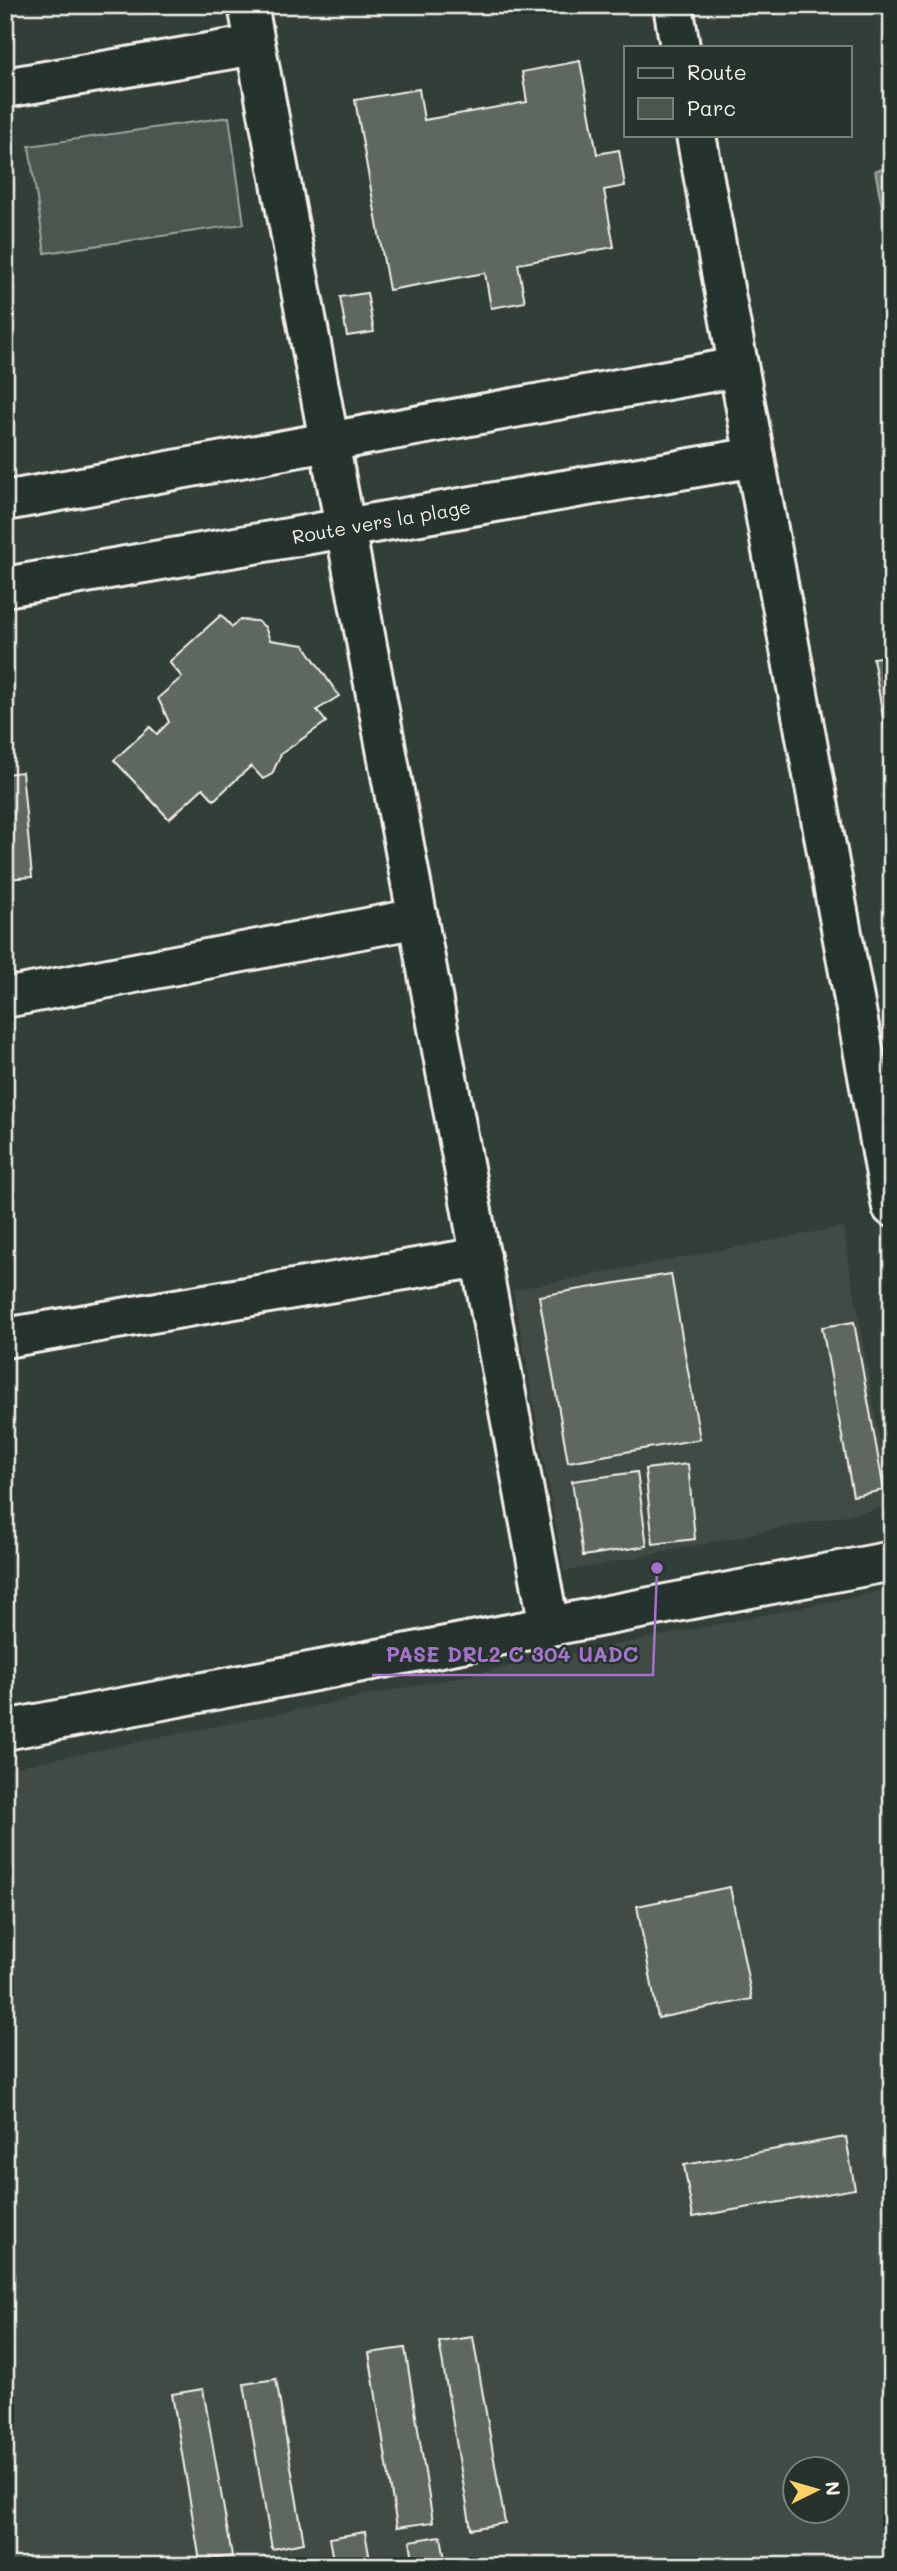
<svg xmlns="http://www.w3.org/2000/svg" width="897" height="2571" font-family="Mali,sans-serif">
<rect width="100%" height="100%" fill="#323e38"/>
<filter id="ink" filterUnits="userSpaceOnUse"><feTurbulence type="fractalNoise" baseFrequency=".0143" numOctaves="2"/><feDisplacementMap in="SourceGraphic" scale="14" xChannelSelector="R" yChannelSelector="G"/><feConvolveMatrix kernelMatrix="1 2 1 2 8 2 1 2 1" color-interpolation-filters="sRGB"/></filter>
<g filter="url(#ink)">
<path fill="#404b44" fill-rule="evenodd" d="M843 1227 891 1506 564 1572 513 1290Z
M892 1589V2566H5V1769ZM796 2470H838V2512H796Z"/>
<path fill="#4c564f" stroke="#a0a49c" stroke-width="2" d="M229 117 244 224 45 253 29 146Z"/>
<path fill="#727972" stroke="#a6a9a1" stroke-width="2" d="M892 168V205L882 207 875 170Z"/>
<path fill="#5f6861" stroke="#f4f1e8" stroke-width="2" d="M580 61 597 154 619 150 625 186 604 190 614 247 518 264 525 302 491 308 485 273 389 290 355 100 419 89 424 120 527 102 522 72Z
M367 293 374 332 347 336 340 297Z
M221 615 232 627 239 620 257 621 265 627 270 640 304 645 339 696 317 710 326 722 281 754 272 774 263 779 251 766 214 800 203 788 169 819 114 760 150 727 157 734 169 722 158 698 182 677 169 662Z
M892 655V771L873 658Z
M22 772 32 877 5 879V774Z
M671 1274 700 1439 568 1462 539 1296Z
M854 1322 884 1490 853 1496 822 1327Z
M688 1464 695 1539 653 1544 645 1469Z
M637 1472 647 1546 583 1556 572 1481Z
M730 1887 752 1999 658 2018 637 1906Z
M846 2137 855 2189 693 2217 684 2165Z
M473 2337 505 2523 471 2529 439 2342Z
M405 2348 433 2522 397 2527 369 2353Z
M276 2379 304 2543 272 2549 244 2384Z
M203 2389 232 2556 200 2561 172 2394Z
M365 2532 371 2566H334L329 2538Z
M441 2536 446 2566H414L410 2541Z"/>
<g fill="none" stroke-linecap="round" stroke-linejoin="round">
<defs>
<g id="minor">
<path d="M248 5 549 1626"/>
<path d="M673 5 680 47"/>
<path d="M5 88 255 45"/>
<path d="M696 135 892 1207"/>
<path d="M5 501 738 367"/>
<path id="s1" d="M5 587 755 457"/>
<path d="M5 998 418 918"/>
<path d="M5 1338 481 1257"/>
<path d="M5 1730 892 1561"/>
</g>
</defs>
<use href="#minor" stroke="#f4f1e8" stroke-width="44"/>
<use href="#minor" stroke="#26332d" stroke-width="38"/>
</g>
</g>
<g text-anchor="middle" stroke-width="5" stroke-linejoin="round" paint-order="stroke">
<g font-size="19" fill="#f4f1e8" stroke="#26332d">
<text dy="7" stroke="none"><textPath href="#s1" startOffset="382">Route vers la plage</textPath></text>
</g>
</g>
<path fill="none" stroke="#a571cd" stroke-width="2.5" d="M657 1568L653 1675H372"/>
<circle fill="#a571cd" stroke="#26332d" stroke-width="2.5" cx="657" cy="1568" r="7"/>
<g font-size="21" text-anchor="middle" font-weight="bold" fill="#a571cd" stroke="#26332d" stroke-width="5" stroke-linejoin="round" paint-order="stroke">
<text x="512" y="1662">PASE DRL2 C 304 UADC</text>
</g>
<rect width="897" height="2571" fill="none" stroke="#26332d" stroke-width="28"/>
<rect x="14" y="14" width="869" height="2543" fill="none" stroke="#f4f1e8" stroke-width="2.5" filter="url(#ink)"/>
<rect x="624" y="46" width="228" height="91" fill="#26332d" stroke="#787f78" stroke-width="2"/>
<rect x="638" y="68" width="35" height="10" fill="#26332d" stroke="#787f78" stroke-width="2"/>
<text x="687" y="80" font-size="21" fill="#f4f1e8">Route</text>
<rect x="638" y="98" width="35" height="21" fill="#4c564f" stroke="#787f78" stroke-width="2"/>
<text x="687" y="116" font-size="21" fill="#f4f1e8">Parc</text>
<g transform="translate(816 2490) rotate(85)"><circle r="33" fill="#26332d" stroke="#787f78" stroke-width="2"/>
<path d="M0-5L12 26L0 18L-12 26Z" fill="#ffd166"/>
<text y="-10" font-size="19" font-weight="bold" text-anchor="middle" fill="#f4f1e8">N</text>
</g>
</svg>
